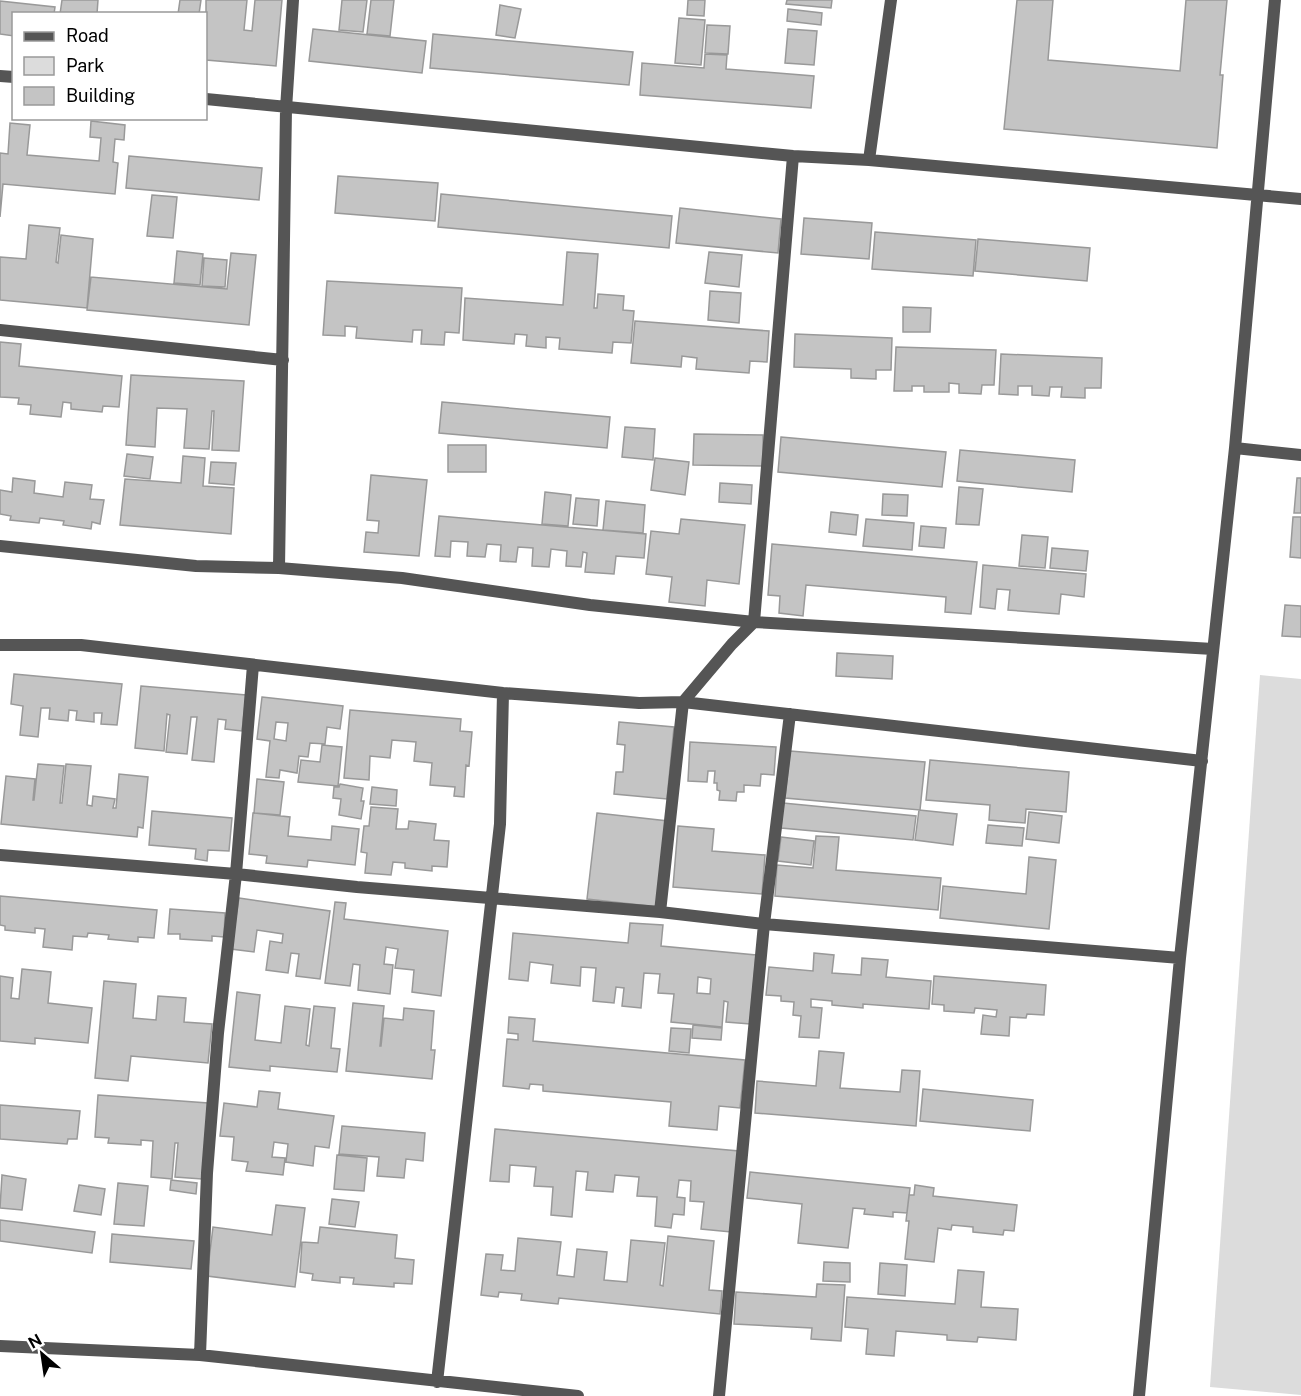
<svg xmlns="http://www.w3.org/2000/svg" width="1301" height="1396" font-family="'Public Sans',sans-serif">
<rect width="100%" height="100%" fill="#fff"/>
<path fill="#dcdcdc" d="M1260 675 1301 679V1395L1210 1387Z"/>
<path fill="#c4c4c4" stroke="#999" stroke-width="1.5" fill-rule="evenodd" d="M62 0H98L97 14H60Z
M180 0H201L199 14H178Z
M206 0H247L244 30 252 31 255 0H282L276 66 206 60Z
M342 0H367L363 32 339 30Z
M371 0H394L390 36 367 34Z
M688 0H705L704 16 687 15Z
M787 0H832L831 8 786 4Z
M1017 0H1053L1048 60 1180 71 1186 0H1227L1220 75H1223L1217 148 1004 129Z
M0 1 55 7 54 14H14V36L0 34Z
M500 5 521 9 515 38 496 35Z
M788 9 822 13 821 25 787 21Z
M679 18 705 20 701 65 675 63Z
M707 25 730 26 728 54 705 53Z
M313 29 426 41 422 73 309 61Z
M788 29 817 31 814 65 785 63Z
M433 34 633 52 629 85 430 68Z
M705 54 727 55 726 69 814 76 811 108 640 95 642 63 704 68Z
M91 121 125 125 124 140 115 139 113 162 118 163 115 194 3 184 0 217V153L8 154 10 123 30 125 27 155 99 161 101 138 90 137Z
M129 156 262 168 259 200 126 188Z
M338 176 438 183 435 221 335 213Z
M441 194 672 216 669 248 438 227Z
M152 195 177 197 173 238 147 236Z
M680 208 781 219 778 253 676 243Z
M804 218 872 223 869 259 801 254Z
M29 225 60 228 56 262 58 263 61 235 93 239 87 308 0 300V257L26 259Z
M875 232 976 240 973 276 872 269Z
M978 239 1090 248 1087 281 975 271Z
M177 251 203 254 200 285 174 283Z
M567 252 598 254 594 308H597L598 294 624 296 623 310 634 311 631 343 613 342 612 353 559 349 560 338 546 337V348L526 346 527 335 515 334 514 344 463 340 465 298 563 305Z
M709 252 742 255 739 287 705 283Z
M231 253 256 255 249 325 87 310 91 277 227 289Z
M204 258 227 260 225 287 202 286Z
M327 281 462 288 459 333 445 332 444 345 421 344 422 330H413L412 342 356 338 357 327 345 326V336L323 335Z
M710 291 741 293 739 323 708 320Z
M903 307 931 308 930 332H903Z
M635 321 769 331 767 362 750 361 749 373 696 369 697 358 682 356 681 367 631 363Z
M795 334 892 338 891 370H876V379L851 378V369L794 367Z
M0 342 21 344 19 366 122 376 119 407 103 406 102 412 71 409V403L63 402 61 417 30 414 31 405 18 404 19 398 0 397Z
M896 347 996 350 994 385H982L981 394 959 393V384L949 383V392H924V386H912V391H894Z
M1001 354 1102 358 1101 388H1085V398L1061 397 1062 387H1050L1049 396 1032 395V386H1018V395L999 394Z
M131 375 244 381 239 451 212 450 214 411H212L209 449 184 448 187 409 157 408 155 447 126 445Z
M442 402 610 417 607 448 439 433Z
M625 427 655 429 653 460 622 457Z
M694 434 763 435V466L693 465Z
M781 437 946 452 942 487 778 472Z
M448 445H486V472H448Z
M960 450 1075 460 1072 492 957 481Z
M127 454 153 457 150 479 124 476Z
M183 456 205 458 203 486 234 488 231 534 120 525 125 479 181 483Z
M655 458 689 462 685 495 651 490Z
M211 462 236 463 234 485 209 483Z
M371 475 427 480 419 556 364 552 366 532 378 533 379 521 367 520Z
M13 478 35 481 34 493 63 497 65 482 92 485 90 499 104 500 100 524 92 522 91 529 63 525 64 521 40 518 39 523 10 520 11 516 0 514V490L12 492Z
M1297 478H1301V513H1294Z
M720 483 752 485 751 504 719 502Z
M959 487 983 489 979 525 956 524Z
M545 492 571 495 568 526 542 524Z
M883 494 908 495 907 516 882 515Z
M576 498 599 500 597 526 573 524Z
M606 501 645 505 643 533 603 530Z
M831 512 858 515 856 535 829 532Z
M439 516 646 534 644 558 616 556 614 574 585 572 587 553 583 552 581 567 566 566 567 551 551 549 549 567 532 566 533 548 518 547 516 562 500 561 501 545 487 544 485 557 467 556 468 542 451 541 450 557 435 556Z
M1293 517H1301V558L1290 557Z
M681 519 745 525 739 584 707 580 705 606 669 602 672 577 646 574 651 531 679 534Z
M866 519 914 523 912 550 863 546Z
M921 526 946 528 944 548 919 546Z
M1022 535 1048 537 1045 568 1019 566Z
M772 544 977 562 971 614 945 612 946 597 806 585 803 616 779 613 780 596 768 595Z
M1052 548 1088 551 1086 571 1050 568Z
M983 565 1086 574 1084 597 1061 594 1059 614 1008 610 1010 590 997 589 995 609 980 607Z
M1285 605 1301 606V637L1282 636Z
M837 653 893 656 892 679 836 676Z
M14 674 122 684 117 725 101 724 102 713H94V722L76 720 77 711 69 710 68 721 49 719 50 708H41L38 737 20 735 23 706 11 704Z
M141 686 246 695 242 731 225 729 226 720 218 719 214 762 192 760 197 717H191L187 754 166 752 170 715 167 714 164 751 135 748Z
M262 697 343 706 340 729 327 727 325 744 310 743 308 757 299 756 297 773 280 770 279 778 266 777 270 741 257 739ZM276 722 288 723 286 741 274 739Z
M350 710 461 719 460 731 472 732 469 766 466 765 464 797 454 796 455 787 430 785 432 763 414 761 416 742 392 740 390 758 370 756 369 780 344 778Z
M619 722 674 727 667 799 614 794 616 772H623L625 745 617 744Z
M690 742 776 747 774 775 761 774 760 786 744 785V792H737L736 801 719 800 720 791 717 790V783H714L715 771H708L707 782 688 781Z
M322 745 342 747 338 786 298 782 301 760 320 762Z
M790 751 925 762 920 810 785 798Z
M930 760 1069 772 1066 812 1026 809 1025 823 989 820 990 805 926 800Z
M38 764 64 766 60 803H62L66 764 91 766 87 805 92 806 93 796 115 799 113 808H116L119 774 148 777 143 828 138 827 137 837 1 824 6 776 35 779 33 800H34Z
M257 779 284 782 280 815 254 813Z
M340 784 363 788 361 801H364L361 819 339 815 341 799 333 798 334 787H339Z
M372 787 397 790 396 806 370 804Z
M783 803 916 816 913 840 781 828Z
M371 807 398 809 396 829H408L409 821 436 824 434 840 449 841 447 867 432 866V871L405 868V863L393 862 391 875 365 873 367 853 361 852 364 826H369Z
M919 810 957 814 953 845 915 840Z
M152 811 232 818 229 851 208 850 207 861 195 859 196 849 149 845Z
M1029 812 1062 816 1059 843 1026 839Z
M253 813 290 817 288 836 331 840 332 826 359 829 355 865 308 860 307 867 266 863 267 856 249 854Z
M597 813 668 821 658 907 587 899Z
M988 825 1024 828 1022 846 986 843Z
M678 826 714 829 712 851 765 855 762 894 673 887Z
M816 836 839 837 836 870 941 878 938 910 775 896 777 865 813 868Z
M781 837 814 841 811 865 778 861Z
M1029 857 1056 860 1049 929 940 918 943 886 1026 894Z
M0 896 157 910 154 938 138 937V942L108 939 109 935 88 933 87 937 73 936 72 950 43 947 45 929 35 928V933L5 930V926L0 925Z
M239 898 330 911 320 979 296 976 299 954 291 953 288 973 266 970 270 941 282 943 283 934 257 930 254 952 231 949Z
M335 902 346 903 344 919 448 931 441 996 412 992 414 970 395 968 398 949 386 947 384 964 393 965 390 994 358 990 360 965 353 964 350 986 325 983Z
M170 909 225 913 224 937 212 936V941L180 939V934H168Z
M630 923 663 925 661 946 756 955 750 1024 726 1022 728 1002 724 1001 722 1027 671 1022 674 994 658 993 660 974 644 973 641 1008 622 1006 624 988 616 987 614 1003 593 1001 596 968 581 967 580 986 551 983 553 965 530 962 528 981 509 979 513 933 628 943ZM698 977 711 979 710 994 697 993Z
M814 953 834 955 832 973 861 975 862 958 888 960 886 977 931 981 929 1009 863 1004V1008L832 1005V1001L811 999V1007L822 1008 819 1038 799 1037 801 1016 793 1015 794 1002 781 1001V996L766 995 769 967 813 971Z
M22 969 51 972 48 1003 92 1008 88 1043 35 1038V1044L0 1041V976L13 978 11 998 19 999Z
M934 976 1046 985 1044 1015 1027 1014 1026 1018 1010 1017 1009 1036 981 1034 983 1015 996 1017 997 1010 975 1008 974 1013 944 1011V1005L932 1004Z
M104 981 136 984 133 1018 156 1020 158 996 186 998 184 1022 212 1024 208 1063 131 1056 128 1081 95 1078Z
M237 992 260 995 255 1040 281 1043 285 1006 310 1009 306 1045 309 1046 314 1006 335 1008 331 1048 340 1049 337 1072 270 1066V1071L229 1067Z
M353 1003 384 1006 380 1046H381L384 1018 403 1020 404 1008 434 1011 431 1050H435L432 1079 346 1071Z
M509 1017 535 1019 533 1041 745 1060 740 1108 719 1106 717 1130 669 1126 671 1102 543 1091V1085L530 1084 529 1089 503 1086 507 1039 518 1040V1034L508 1033Z
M693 1025 722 1028 721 1040 692 1038Z
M671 1028 691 1029 689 1053 669 1051Z
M819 1051 844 1053 840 1088 900 1092 902 1070 920 1071 916 1126 755 1113 757 1081 816 1086Z
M923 1089 1033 1100 1030 1131 920 1121Z
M259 1091 280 1093 278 1109 334 1116 329 1148 315 1146 313 1166 286 1162 288 1144 274 1142 272 1157 285 1158 283 1175 246 1171 248 1162 232 1160 234 1137 220 1136 224 1103 257 1107Z
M98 1095 208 1103 202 1179 175 1177 178 1143H175L172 1179 151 1177 153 1141 141 1140V1145L108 1143 109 1138 95 1137Z
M0 1105 80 1111 77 1139H68L67 1144 0 1139Z
M342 1126 425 1133 423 1161 406 1159 404 1178 377 1176 379 1157 339 1154Z
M495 1129 739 1151 731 1232 701 1229 704 1202 690 1201 691 1181 679 1180 677 1197 685 1198 684 1215 673 1214 671 1228 655 1226 657 1197 637 1196 639 1177 615 1175 613 1192 586 1190 588 1172 576 1171 572 1217 551 1215 553 1187 534 1186 536 1167 510 1165 509 1182 490 1181Z
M337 1155 367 1158 364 1191 334 1189Z
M750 1172 910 1188 907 1213 893 1212V1217L864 1214 865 1209 853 1208 848 1248 798 1243 802 1204 747 1198Z
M2 1175 26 1179 22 1210 0 1208Z
M171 1180 197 1183 196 1194 170 1190Z
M118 1183 148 1186 144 1226 114 1224Z
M79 1185 105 1189 101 1215 74 1211Z
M915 1185 934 1188 933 1196 1017 1205 1014 1231 1004 1230 1003 1235 973 1232V1227L952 1225 951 1230 938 1228 934 1262 905 1259 909 1221H906L909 1195H914Z
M332 1199 359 1202 355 1227 329 1224Z
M276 1205 305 1208 295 1287 207 1276 213 1227 272 1235Z
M0 1220 95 1232 92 1253 0 1241Z
M320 1227 397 1235 395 1258 414 1260 412 1284 394 1283V1287L353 1284 354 1278 340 1277V1283L312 1280 313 1274 300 1272 302 1242 318 1243Z
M112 1234 194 1241 191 1269 110 1262Z
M668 1236 714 1241 709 1290 722 1291 720 1314 559 1298 558 1304 521 1300 522 1294 499 1292 498 1297 481 1295 486 1254 503 1255 501 1270 515 1271 518 1238 561 1242 557 1275 574 1277 577 1249 607 1252 604 1280 627 1282 631 1240 665 1243 660 1285 663 1286Z
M824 1262 850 1263V1282L823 1281Z
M880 1263 907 1265 905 1296 878 1294Z
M958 1270 984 1272 981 1307 1018 1309 1016 1340 978 1337 977 1342 947 1340V1335L896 1331 894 1356 866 1354 868 1329 845 1327 847 1297 955 1304Z
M817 1284 845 1285 841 1341 811 1339 812 1328 734 1324 736 1292 816 1297Z"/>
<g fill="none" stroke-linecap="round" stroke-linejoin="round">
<path stroke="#555" stroke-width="12" d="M0 76 14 77
M206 99 793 156 869 160 1301 199
M869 160 891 0
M0 330 283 360
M1235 448 1301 455
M0 546 196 566 279 568 402 578 590 605 754 622 1213 649
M279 568 286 109 293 0
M0 645H81L503 693 639 703 683 702 1202 761
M0 855 236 874 357 887 660 912 764 924 1180 958
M660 912 683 702 732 644 754 622 793 156
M0 1346 200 1355 578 1396
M200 1355 207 1173 218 1033 236 874 253 665
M437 1382 500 824 503 693
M719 1396 764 924 790 714
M1139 1396 1180 958 1235 448 1275 0"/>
</g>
<rect x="12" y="12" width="195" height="108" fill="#ffffff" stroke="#999999" stroke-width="1.5"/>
<rect x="24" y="32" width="30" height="9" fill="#555555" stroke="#999999" stroke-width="1.5"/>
<text x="66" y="42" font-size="18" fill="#000000">Road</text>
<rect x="24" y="57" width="30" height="18" fill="#dcdcdc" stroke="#999999" stroke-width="1.5"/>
<text x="66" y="72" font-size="18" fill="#000000">Park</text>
<rect x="24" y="87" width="30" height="18" fill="#c4c4c4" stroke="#999999" stroke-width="1.5"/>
<text x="66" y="102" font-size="18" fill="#000000">Building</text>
<g transform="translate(42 1354) rotate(331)" stroke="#ffffff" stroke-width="4.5" paint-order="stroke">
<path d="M0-4.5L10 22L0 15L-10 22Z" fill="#000000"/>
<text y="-9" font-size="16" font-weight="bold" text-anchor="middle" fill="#000000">N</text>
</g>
</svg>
